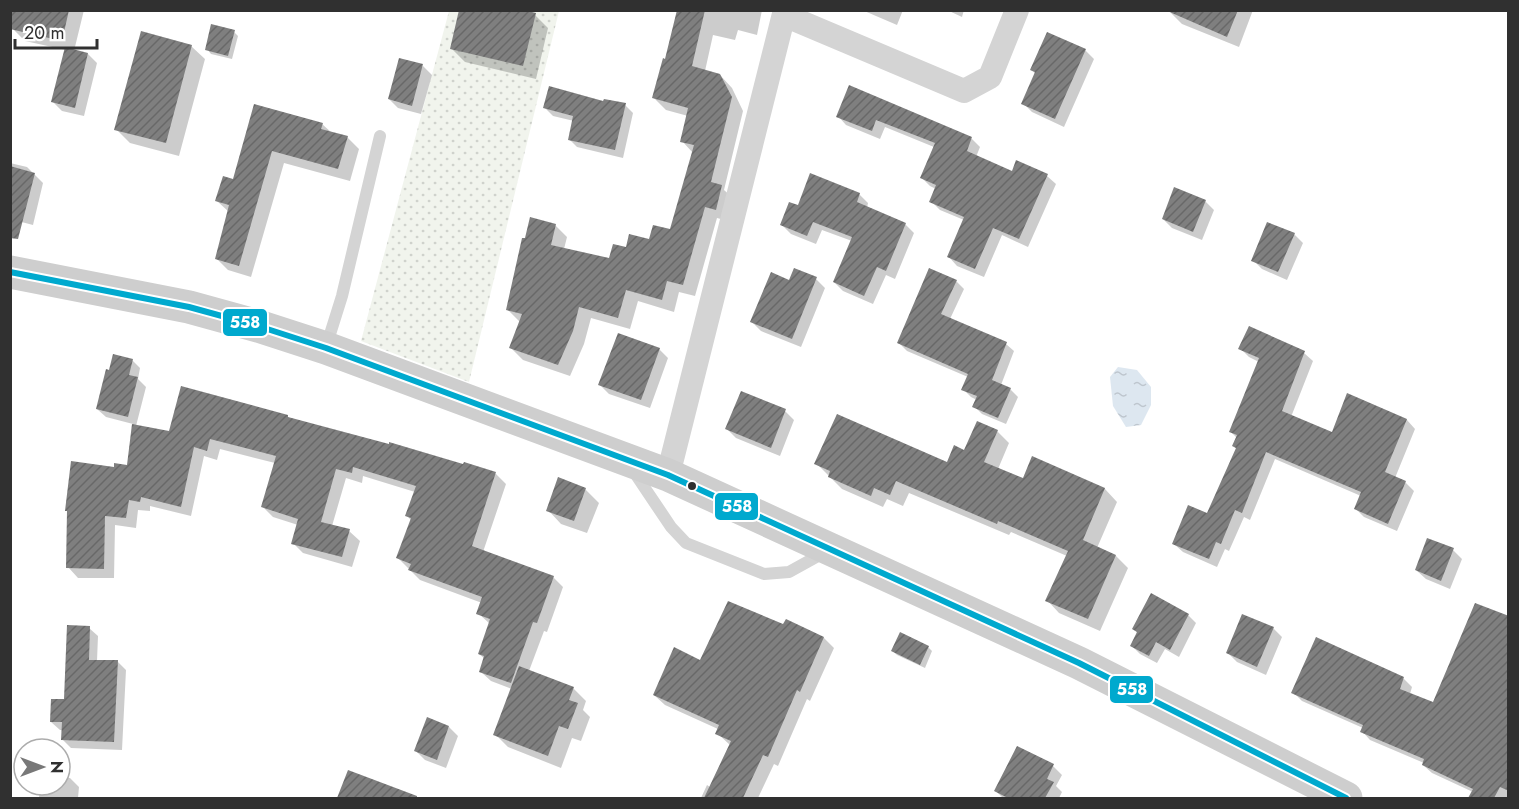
<svg xmlns="http://www.w3.org/2000/svg" width="1519" height="809" font-family="Jost,sans-serif">
<defs>
<pattern id="grass-dots" width="8" height="8" patternUnits="userSpaceOnUse" patternTransform="scale(1.5)"><rect width="8" height="8" fill="#f1f4ed"/><path d="M2 2h.1M6 6h.1" fill="none" stroke="#cfd2cc" stroke-width="1.8" stroke-linecap="round"/></pattern>
<pattern id="water-ripples" width="26" height="14" patternUnits="userSpaceOnUse" patternTransform="scale(1.5)"><rect width="26" height="14" fill="#dde7f0"/><path d="M2 4q2-2 4 0t4 0M15 11q2-2 4 0t4 0" fill="none" stroke="#bec6ce"/></pattern>
<pattern id="building-hatch" width="6" height="6" patternUnits="userSpaceOnUse" patternTransform="scale(1.5)"><rect width="6" height="6" fill="#7f7f7f"/><path d="M-1 1l2-2M0 6l6-6M5 7l2-2" fill="none" stroke="#686868"/></pattern>
</defs>
<rect width="100%" height="100%" fill="#fff"/>
<path fill="url(#grass-dots)" d="M449 11H559L469 382 361 341Z"/>
<path fill="url(#water-ripples)" d="M1118 367 1137 370 1151 387V405L1141 425 1126 427 1113 406 1110 377Z"/>
<path fill="#0003" d="M10 10H84L74 51 88 54 97 63 84 116 62 111 53 102 66 50 25 41 12 28Z
M676 10H762L757 35 738 30 735 40 713 35 705 71 720 75 732 88 743 111 724 190 734 199 728 221 717 218 695 296 679 292 674 312 638 301 630 329 591 318 584 344 570 376 523 360 511 348 521 323 508 310 555 225 567 237 564 249 611 260 627 249 671 231 693 153 682 141 688 116 666 110 654 98 667 61 678 11Z
M862 10H903L897 25Z
M947 10H964L962 17Z
M1172 10H1253L1239 47 1182 24 1171 13Z
M535 15 548 28 536 79 465 62 452 49Z
M234 32 238 36 232 59 211 54 207 49Z
M191 46 205 59 179 156 130 143 116 129Z
M1085 50 1094 59 1064 127 1032 112 1023 103 1036 74 1031 70Z
M423 66 432 75 421 114 398 108 389 99Z
M850 87 972 139 980 147 976 157 1012 173 1017 162 1047 176 1056 184 1028 247 1002 235 984 277 957 266 949 257 964 220 940 210 931 201 936 189 930 186 921 177 934 147 885 127 880 139 846 125 838 116Z
M604 102 625 105 633 113 623 158 577 147 569 139 574 121 553 116 545 108Z
M255 105 322 124 332 133 347 137 359 149 350 181 284 163 251 277 228 270 216 258 229 212 217 201 234 180Z
M10 163 27 167 43 183 33 225 10 219Z
M859 194 868 203 867 208 905 224 914 233 895 279 886 275 873 304 843 291 834 282 852 241 822 230 816 244 791 234 782 225 798 207Z
M1205 201 1214 210 1202 240 1172 228 1163 219Z
M1294 234 1303 243 1287 280 1262 269 1253 260Z
M816 279 825 288 801 347 761 331 752 322 790 282Z
M956 281 964 289 950 319 1006 344 1014 351 1001 385 1010 389 1018 397 1006 424 982 414 974 406 977 400 971 397 963 389 968 377 907 351 899 343Z
M1250 328 1304 353 1313 361 1291 417 1332 434 1348 395 1407 420 1415 429 1395 478 1405 482 1414 491 1397 531 1364 517 1355 508 1361 496 1275 459 1250 520 1244 517 1229 551 1225 549 1217 567 1183 552 1174 544 1208 515 1237 449 1234 446 1237 438 1231 432 1259 362 1249 357 1240 348Z
M659 349 668 358 650 408 609 394 600 385Z
M132 360 140 368 138 379 146 387 136 426 170 432 287 416 290 419 464 466 465 463 496 474 506 484 483 552 553 577 563 587 547 632 544 631 529 671 573 688 586 701 583 710 590 717 581 741 572 738 561 768 508 747 495 734 512 689 491 681 480 671 485 659 479 654 490 624 478 613 482 603 420 580 398 558 412 521 407 516 415 492 363 476 362 483 346 478 332 526 349 531 360 541 352 567 303 553 293 543 298 525 273 517 262 506 275 463 220 449 217 460 204 456 191 516 150 506V511L138 510 136 528 115 525 114 578H78L68 567 115 468 128 466 133 424 106 417 97 409Z
M785 411 794 420 780 456 736 438 727 429Z
M997 431 1009 443 998 469 1024 480 1032 458 1105 489 1117 502 1097 548 1116 556 1128 568 1100 631 1059 613 1047 600 1067 556 1011 532 1009 535 909 493 903 506 887 499 883 507 842 489 816 463 948 464Z
M585 489 599 503 587 533 561 524 548 510Z
M1453 550 1462 559 1450 589 1426 579 1416 570Z
M1188 615 1196 623 1179 657 1165 649 1157 663 1140 654 1132 646 1138 634 1134 629Z
M786 621 824 638 834 648 810 701 807 699 778 766 774 764 758 798H701L707 785 710 787 730 745 717 733 718 729 665 705 654 695 701 662 784 626Z
M89 628 98 636 97 661H117L126 670 122 750 71 748 62 739 63 730H60L51 722 65 701Z
M1273 628 1282 637 1266 675 1237 662 1228 653Z
M1316 639 1404 679 1412 687 1410 694 1434 704 1508 655V795L1507 798H1470L1473 792 1432 773 1423 765 1424 763 1370 740 1362 731 1363 728 1302 701 1293 692Z
M928 647 932 651 925 668 897 655 893 651Z
M449 727 458 736 446 768 425 760 416 751Z
M1053 766 1062 775 1056 786 1062 792 1059 798H1003L996 791Z
M348 772 394 795 392 798H338Z
M60 777 70 778 79 787 78 798H39L40 785H60Z"/>
<path fill="url(#building-hatch)" d="M10 10H69L62 41 10 29Z
M459 10H524L536 13 523 66 450 49Z
M677 10H705L692 66 720 74 732 97 711 182 722 185 716 210 705 207 683 285 667 281 662 300 626 290 618 318 579 307 573 331 558 365 509 348 522 314 506 310 522 238H525L530 217 556 224 551 245 609 258 613 244 626 247 629 234 649 239 653 225 670 229 694 145 680 142 688 108 652 98 663 58 665 59Z
M1165 10H1238L1227 37Z
M211 24 235 30 228 56 205 50Z
M141 31 192 45 166 143 114 130Z
M1047 32 1086 49 1055 119 1021 104 1035 72 1030 70Z
M65 47 88 53 75 108 51 102Z
M399 58 423 64 412 106 388 99Z
M849 85 972 137 967 151 1012 171 1016 160 1048 174 1019 239 993 228 975 269 947 257 964 217 929 202 936 185 920 178 935 143 876 120 872 131 836 117Z
M549 86 603 101 604 99 626 103 615 150 568 140 573 116 543 108Z
M254 104 323 123 321 129 348 136 338 169 272 151 239 266 215 259 229 205 215 201 223 176 233 179Z
M10 166 35 173 18 239 10 238Z
M810 173 860 193 857 202 906 223 886 271 877 267 864 296 833 282 852 237 813 222 807 236 780 225 789 202 798 205Z
M1174 187 1206 200 1193 232 1162 219Z
M1267 222 1295 233 1278 272 1251 261Z
M794 268 817 277 792 339 750 322 771 272 789 280Z
M929 268 957 280 941 314 1007 342 992 380 1011 388 998 418 972 407 977 396 961 390 968 374 897 343Z
M1249 326 1305 351 1282 411 1332 432 1347 393 1407 419 1385 472 1406 481 1388 524 1354 509 1361 492 1266 452 1242 513 1235 510 1221 544 1216 542 1209 559 1172 544 1188 505 1207 513 1236 448 1232 446 1237 435 1229 432 1259 358 1238 349Z
M618 333 660 348 641 400 598 385Z
M113 354 133 359 129 375 138 377 128 417 96 409 106 369 109 370Z
M181 386 288 415V417L389 444V442L463 464 464 462 496 472 472 546 554 576 537 623 533 622 511 683 479 672 484 656 478 654 490 619 476 614 482 597 408 570 411 564 396 558 411 518 405 516 416 486 353 467 352 473 336 469 321 522 350 529 342 557 291 544 298 519 261 507 276 456 210 439 207 451 194 447 181 507 141 497 140 502 129 500 126 518 105 516 104 569 66 568 67 511H65L71 461 114 467V463L127 465 132 424 169 431Z
M741 391 786 409 771 448 725 429Z
M837 414 947 462 954 445 964 450 977 421 998 430 984 462 1023 478 1032 456 1105 488 1083 540 1116 555 1088 619 1045 601 1068 551 998 521 997 524 896 481 890 495 874 488 871 496 828 477 830 471 814 464Z
M558 477 586 488 574 521 546 511Z
M1427 538 1454 548 1441 581 1415 570Z
M1151 593 1189 614 1170 650 1156 642 1149 656 1130 646 1137 632 1132 629Z
M728 601 783 624 786 619 824 637 800 692 797 690 768 757 763 755 743 798H704L731 741 715 734 719 725 653 695 674 647 700 660Z
M1475 603 1509 616V791L1500 787 1494 798H1468L1473 789 1422 765 1424 759 1360 732 1363 725 1291 693 1316 637 1404 677 1400 689 1433 702Z
M1242 614 1274 627 1257 667 1226 653Z
M67 625 90 626 89 660H118L114 742 61 740 62 722H50L51 699H64Z
M900 632 929 646 920 665 891 651Z
M519 666 574 687 569 700 578 703 568 729 559 726 548 756 493 735Z
M427 717 449 726 437 760 414 751Z
M1017 746 1054 764 1047 779 1054 782 1045 798H1008L994 791Z
M348 770 417 796V798H337Z"/>
<g fill="none" stroke-linecap="round" stroke-linejoin="round">
<path stroke="#d4d4d4" stroke-width="12" d="M326 347 342 296 380 136
M632 469 671 527 686 543 764 574 789 572 827 551"/>
<path stroke="#d4d4d4" stroke-width="24" d="M784 15 964 91 990 77 1017 10
M668 475 785 10"/>
<path stroke="#cecece" stroke-width="33" d="M10 272 189 307 258 326 326 348 668 475 1079 663 1346 798"/>
<defs>
<path id="bus-1" d="M10 272 189 307 258 326 326 348 668 475 1079 663 1346 798"/>
</defs>
<use href="#bus-1" stroke="#fff" stroke-width="10"/>
<use href="#bus-1" stroke="#00a9ce" stroke-width="6"/>
</g>
<circle fill="#303030" stroke="#fff" stroke-width="2" cx="692" cy="486" r="5"/>
<g stroke="#fff" stroke-width="2">
<rect x="222" y="308" width="46" height="29" rx="6" fill="#00a9ce"/>
<rect x="714" y="492" width="45" height="29" rx="6" fill="#00a9ce"/>
<rect x="1109" y="675" width="45" height="29" rx="6" fill="#00a9ce"/>
</g>
<g font-size="16" text-anchor="middle" font-weight="bold" fill="#fff">
<text x="245" y="328">558</text>
<text x="737" y="512">558</text>
<text x="1132" y="695">558</text>
</g>
<rect width="1519" height="809" fill="none" stroke="#303030" stroke-width="24"/>
<g transform="translate(42 767) rotate(90)"><circle r="28" fill="#ffffff" stroke="#acacac" stroke-width="1.5"/>
<path d="M0-4.5L10 22L0 15L-10 22Z" fill="#787878"/>
<text y="-9" font-size="16" font-weight="bold" text-anchor="middle" fill="#303030">N</text>
</g>
<path d="M15 39v9h82v-9" fill="none" stroke="#303030" stroke-width="3"/>
<text x="24" y="39" font-size="18" fill="#303030" stroke="#ffffff" stroke-width="4.5" paint-order="stroke">20 m</text>
</svg>
